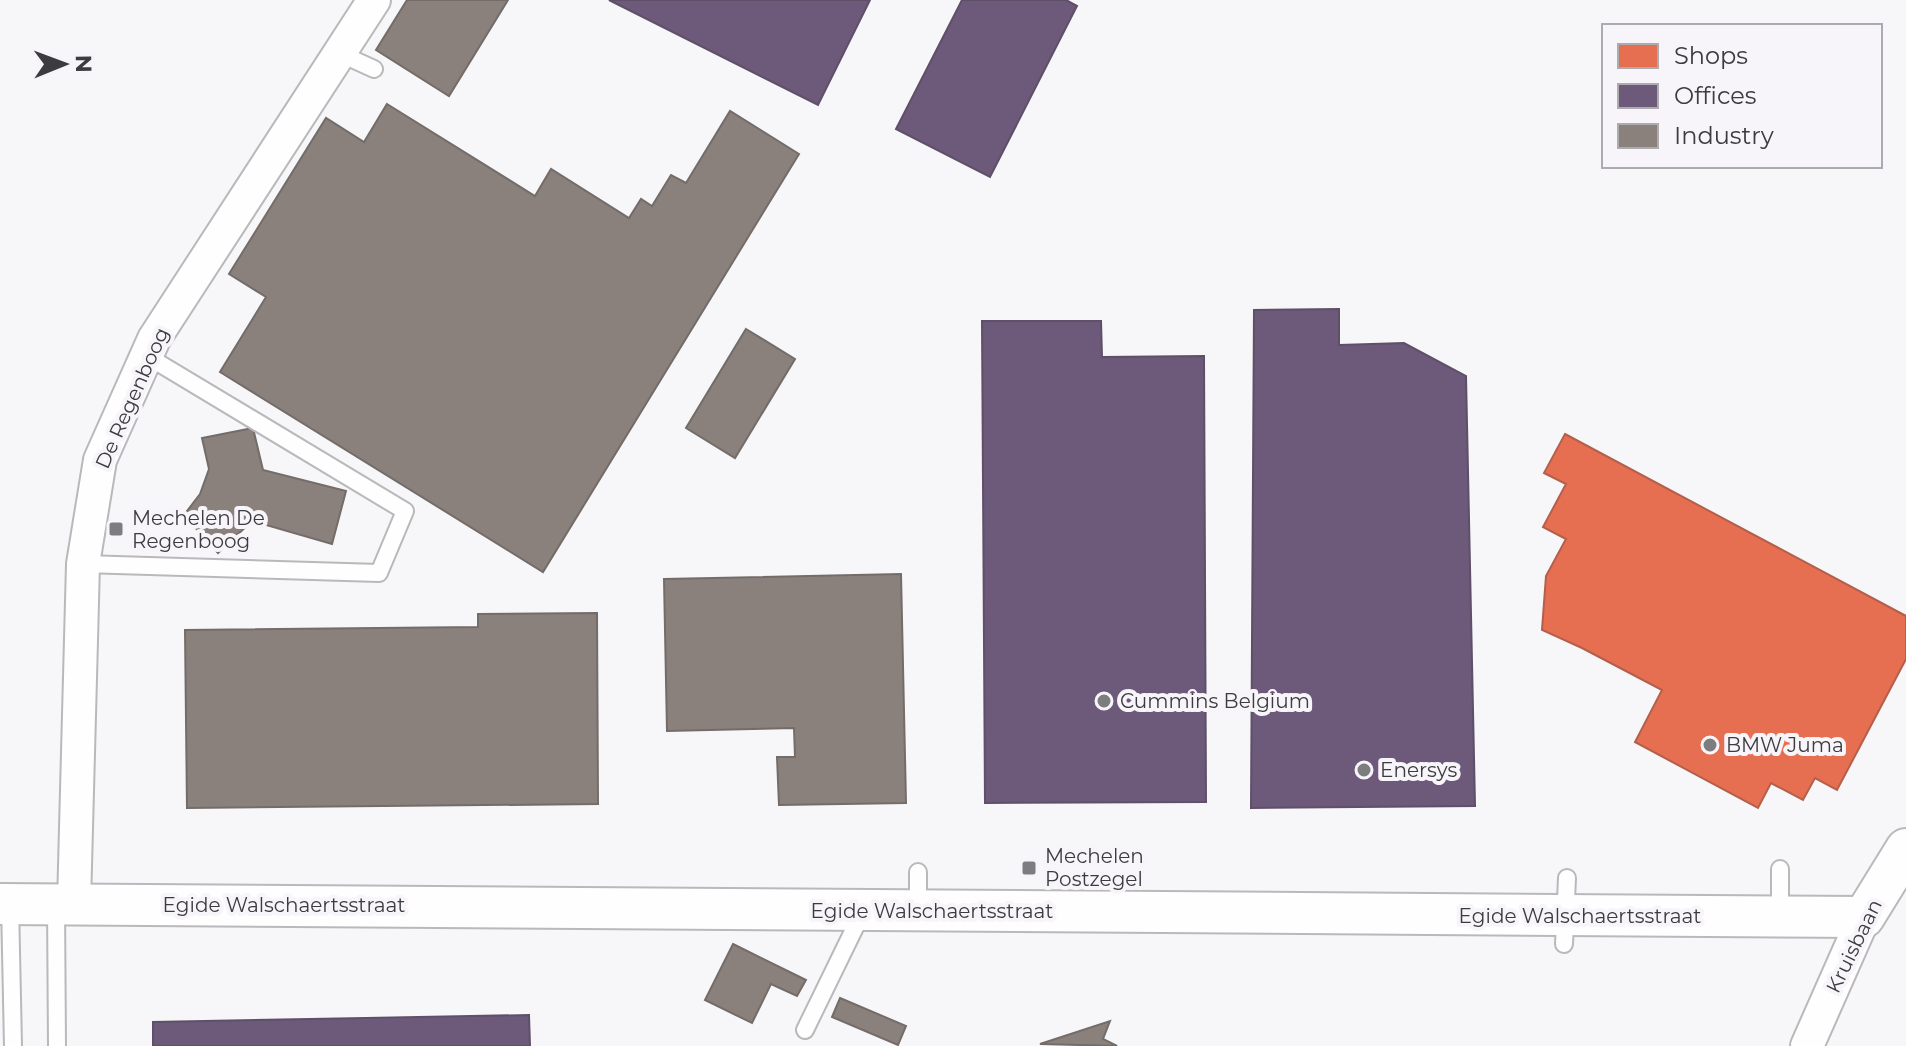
<svg xmlns="http://www.w3.org/2000/svg" width="1906" height="1046" font-family="Montserrat,sans-serif">
<rect width="100%" height="100%" fill="#f7f6f9"/>
<path fill="#e76f51" stroke="#b45f4b" stroke-width="2" d="M1565 434 1906 616V659L1837 790 1815 778 1803 800 1771 783 1758 808 1635 742 1662 690 1582 648 1542 630 1546 576 1566 539 1543 527 1566 484 1544 473Z"/>
<path fill="#6d597a" stroke="#5e5068" stroke-width="2" d="M609 0H870L818 105Z
M962 0H1066L1077 6 990 177 896 129Z
M1339 309V345L1404 343 1466 376 1475 806 1251 808 1254 310Z
M982 321H1101L1102 357 1204 356 1206 802 985 803Z
M529 1015 530 1046H153V1022Z"/>
<path fill="#8a817c" stroke="#736c69" stroke-width="2" d="M407 0H508L449 96 376 50Z
M387 104 535 196 551 169 629 218 641 199 652 206 671 175 686 183 730 111 799 154 543 572 220 372 266 297 229 274 326 118 364 142Z
M746 329 795 359 735 458 686 428Z
M253 428 263 470 346 491 332 544 252 521 218 553 184 515 200 494 209 469 202 438Z
M901 574 906 803 779 805 777 757H795L794 728 667 731 664 579Z
M597 613 598 804 187 808 185 630 478 627V614Z
M733 944 806 980 797 996 771 984 752 1023 705 1000Z
M840 998 906 1026 898 1045 832 1017Z
M1110 1021 1103 1039 1117 1046 1040 1044Z"/>
<g fill="none" stroke-linecap="round" stroke-linejoin="round">
<defs>
<path id="service" d="M339 53 374 69
M83 564 379 573 405 511 147 356
M10 904 13 1046
M56 905 57 1046
M918 910V872
M1780 915V869
M1564 944 1567 878
M805 1030 862 913"/>
<path id="minor" d="M74 904 83 564 100 460 154 339 374 0
M1807 1046 1864 917"/>
<path id="tertiary" d="M0 904 1864 917 1906 849"/>
</defs>
<use href="#service" stroke="#b9b8bb" stroke-width="20"/>
<use href="#minor" stroke="#b9b8bb" stroke-width="36"/>
<use href="#tertiary" stroke="#b9b8bb" stroke-width="44"/>
<use href="#service" stroke="#fefefe" stroke-width="16"/>
<use href="#minor" stroke="#fefefe" stroke-width="32"/>
<use href="#tertiary" stroke="#fefefe" stroke-width="40"/>
</g>
<g fill="#7d7c7f" stroke="#f7f5fa" stroke-width="3">
<rect x="108" y="521" width="16" height="16" rx="4"/>
<circle cx="1104" cy="701" r="8"/>
<circle cx="1710" cy="745" r="8"/>
<circle cx="1364" cy="770" r="8"/>
<rect x="1021" y="860" width="16" height="16" rx="4"/>
</g>
<g text-anchor="middle" stroke-width="8" stroke-linejoin="round" paint-order="stroke">
<g font-size="20" fill="#3c3b3d" stroke="#f7f5fa">
<text transform="translate(132 398) rotate(-66)" y="7">De Regenboog</text>
<text x="284" y="912">Egide Walschaertsstraat</text>
<text x="932" y="918">Egide Walschaertsstraat</text>
<text x="1580" y="923">Egide Walschaertsstraat</text>
<text transform="translate(1854 946) rotate(-64)" y="7">Kruisbaan</text>
</g>
<g font-size="20" fill="#3c3b3d" stroke="#f7f5fa" text-anchor="start">
<text x="132" y="525">Mechelen De<tspan x="132" dy="23">Regenboog</tspan></text>
<text x="1120" y="708">Cummins Belgium</text>
<text x="1726" y="752">BMW Juma</text>
<text x="1380" y="777">Enersys</text>
<text x="1045" y="863">Mechelen<tspan x="1045" dy="23">Postzegel</tspan></text>
</g>
</g>
<rect x="1602" y="24" width="280" height="144" fill="#f7f5fa" stroke="#acabae" stroke-width="2"/>
<rect x="1618" y="44" width="40" height="24" fill="#e76f51" stroke="#acabae" stroke-width="2"/>
<text x="1674" y="64" font-size="24" fill="#3c3b3d">Shops</text>
<rect x="1618" y="84" width="40" height="24" fill="#6d597a" stroke="#acabae" stroke-width="2"/>
<text x="1674" y="104" font-size="24" fill="#3c3b3d">Offices</text>
<rect x="1618" y="124" width="40" height="24" fill="#8a817c" stroke="#acabae" stroke-width="2"/>
<text x="1674" y="144" font-size="24" fill="#3c3b3d">Industry</text>
<g transform="translate(64 64) rotate(89)" stroke="#f7f5fa" stroke-width="6" paint-order="stroke">
<path d="M0-6L14 30L0 20L-14 30Z" fill="#3c3b3d"/>
<text y="-12" font-size="22" font-weight="bold" text-anchor="middle" fill="#3c3b3d">N</text>
</g>
</svg>
